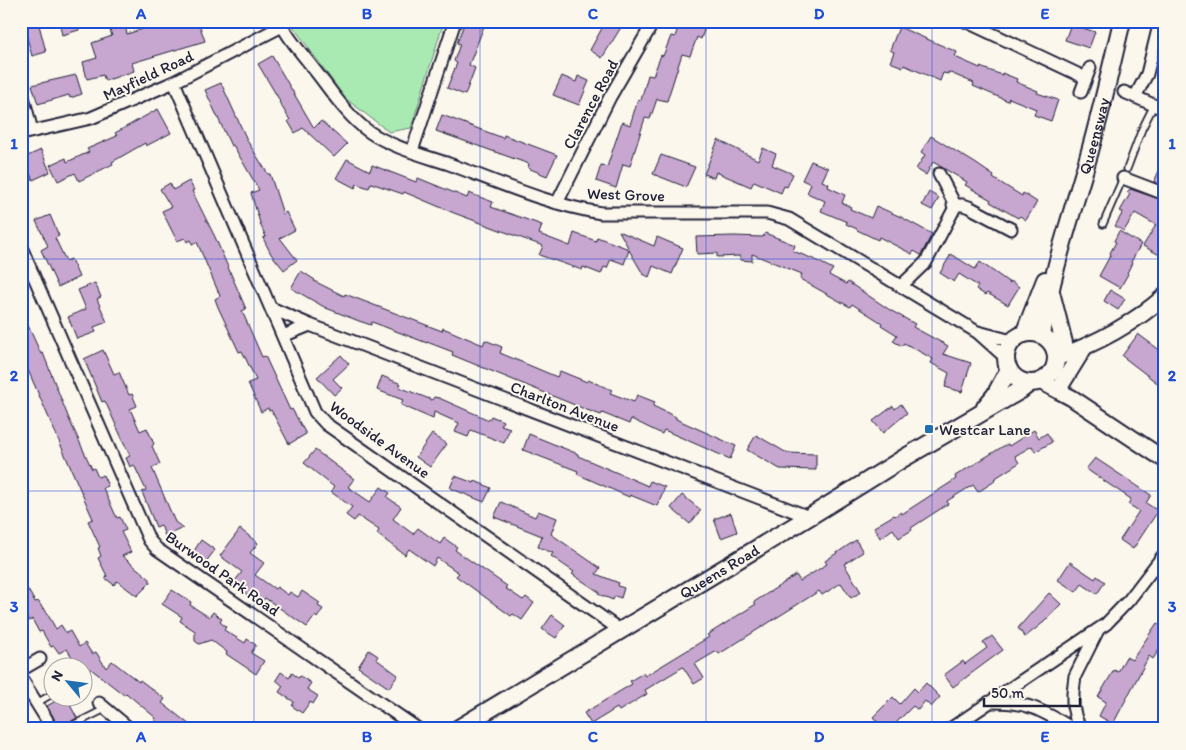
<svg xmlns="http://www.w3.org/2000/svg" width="1186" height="750" font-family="Itim,sans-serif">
<rect width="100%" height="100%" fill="#fbf7ec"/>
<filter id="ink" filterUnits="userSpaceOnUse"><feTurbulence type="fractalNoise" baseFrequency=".02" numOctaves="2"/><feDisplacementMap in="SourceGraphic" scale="10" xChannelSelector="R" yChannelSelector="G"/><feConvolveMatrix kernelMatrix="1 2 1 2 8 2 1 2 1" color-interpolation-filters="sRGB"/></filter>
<g filter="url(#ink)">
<path fill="#a9eab2" stroke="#668676" d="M289 21H444L411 128 389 132 345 98Z"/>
<path fill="#c7a6d0" stroke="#22223b" d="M38 21 46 52 32 56 26 34 21 36V26Z
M59 21H76L79 30 62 35Z
M147 21H198L205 41 132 63 134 71 105 81 103 75 87 79 83 62 97 58 92 43 112 36 110 30 125 26 127 34 149 27Z
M465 21H486L469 65 475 68 465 95 447 88 457 63 454 61 460 44 457 43Z
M606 21H625L602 58 590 50Z
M680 21H707L701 39 697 37 690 56 682 54 667 101 657 99 650 119 645 118 630 166 623 164 616 188 596 181 601 165 607 167 622 122 630 125 638 99 641 100 648 75 653 76 661 55 663 56 671 36 675 37Z
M1071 24 1095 32 1089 48 1065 40Z
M899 27 957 52 955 57 980 68V67L1002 75V73L1017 79 1016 82 1038 91 1037 93 1058 100 1051 121 1034 115 1036 109 1009 98 1008 101 973 86 974 83 948 72V74L943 73 940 81 904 65 903 67 890 62 894 52 890 50Z
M272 56 314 128 321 121 347 144 334 157 303 128 295 133 288 121 290 120 279 102 280 101 258 64Z
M76 75 82 94 70 98 69 95 38 104 32 85Z
M562 76 576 82 578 76 589 81 579 105 553 95Z
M221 83 248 142 268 174H270L283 214 286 212 295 230 280 238 297 260 284 270 271 254 263 238 266 237 261 226 251 193 259 190 233 145 231 146 205 90Z
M158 109 171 133 146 146 145 143 112 162 113 164 79 181 75 173 58 181 50 165 66 158 67 162 89 152 87 149 117 136 115 133Z
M442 115 503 138 504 135 557 155 547 176 528 168 529 164 436 131Z
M931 136 975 163 994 176 993 178 1022 196 1023 193 1037 202 1026 220 1020 216 1018 218 990 202 991 200 965 185 967 182 933 162 926 175 916 169 925 155 921 152Z
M718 140 758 160 763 148 776 154 772 165 793 174 787 187 784 186 781 193 754 181 751 187 716 172 714 178 704 174Z
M41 150 50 172 33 180 28 169 21 172V159Z
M661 155 695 167 686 187 653 174Z
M1165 157V186L1154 182Z
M347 159 370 171 372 165 416 182 418 178 467 198 469 193 493 202 491 207 542 225 539 234 570 246 574 233 596 241 597 237 629 249 619 231 654 246 657 237 683 248 672 274 653 266 649 277 643 274 629 250 624 264 611 259 607 268 604 267 601 274 583 267 582 270 539 255 543 246 454 213 404 192 403 194 371 183 369 188 357 184 355 188 336 178Z
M811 161 828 168 822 181 829 184 828 187 845 195 842 203 851 207 850 209 871 218 876 206 901 217 932 234 921 255 914 251 912 254 879 237 878 240 857 230V229L846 224 847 222 821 211 825 201 807 193 811 184 802 180Z
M189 181 194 190 192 191 215 237 246 309 242 311 262 357 265 356 290 410 292 409 306 434 289 444 271 410 269 411 268 408 261 412 248 383 256 380 242 351 239 352 218 307 215 299 220 296 197 242 192 244 191 240 187 242 185 238 177 241 162 211 171 207 160 189 170 183 173 190Z
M1130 189 1165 201V258L1143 246 1156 225 1135 213 1124 231 1115 226 1123 212 1120 211 1130 194 1127 192Z
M929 192 939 198 932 210 922 205Z
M50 215 59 236 55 238 66 261 71 259 79 277 58 287 41 250 48 246 36 221Z
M1119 231 1141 244 1131 262 1132 263 1127 273 1128 274 1120 288 1099 276 1111 254 1110 253 1116 242 1114 241Z
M765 233 795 245 793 251 811 258 833 269 829 275 846 284 848 282 890 310 915 324 913 327 948 346 943 354 971 363 962 392 945 387 949 373 931 363 933 359 904 343 902 346 893 341 897 335 881 325 882 323 852 304 850 307 800 279 802 274 752 254V261L740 260V256L717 257V253L697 254 696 237 734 236 763 237Z
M951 254 975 269 980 262 1010 283 1011 281 1019 287 1008 305 987 293 985 295 976 289 978 286 959 274 954 282 940 273Z
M301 271 315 280 314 281 344 296 345 294 442 331 443 328 483 345 485 340 502 347 500 353 557 377 560 371 587 382 588 380 612 390 610 393 634 402 637 395 655 402 653 406 676 417V419L736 446 730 459 664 430 662 434 631 419 629 424 602 413 601 415 587 410 452 355 453 352 427 342V343L372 322 371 325 359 321 326 308 291 288Z
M95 283 101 297 97 299 107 322 94 327 96 332 77 339 68 317 86 309 78 290Z
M1110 290 1125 299 1118 310 1104 301Z
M21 310 41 354 43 353 69 419 92 469 94 468 98 477 103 475 108 486 103 488 117 518 120 517 126 530 121 532 131 552 122 556 150 579V583L137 596 117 581 114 585 105 578 107 576 98 558 101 556 98 548 100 547 88 521 93 519 21 354Z
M1138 334 1165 354V389L1122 356Z
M103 350 114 374 119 372 129 395 132 394 137 406 130 409 140 431 147 428 154 444 152 446 160 464 152 468 175 522 183 528 165 536 161 525 156 527 142 492 146 490 134 465 130 467 126 458 130 456 105 401 102 402 84 359Z
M341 355 349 364 333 379 342 388 334 395 317 377Z
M382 376 401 384 399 387 432 400 434 397 439 398 489 420 491 416 503 421 501 425 510 428 504 443 471 430 468 437 455 432 459 423 434 412 433 419 401 405 403 400 377 390Z
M901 404 907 413 883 433 873 421 893 406 895 409Z
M1034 430 1039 438 1047 433 1052 442 1035 452 1032 446 1015 456 1019 463 994 479 995 481 978 492 973 485 947 501 948 504 911 528 912 530 899 538 893 529 880 538 874 527 894 515 895 516 901 512 902 514 956 479 955 476 1002 447 1008 444 1009 446Z
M432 434 447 444 430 467 416 457Z
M529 434 578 454V456L648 486 650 481 665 487 657 506 630 495 629 497 577 474 578 471 523 450Z
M756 435 787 453 816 454V470L780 469 747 450Z
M315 450 354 479 348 487 370 502 381 487 390 493 387 497 401 507 393 519 413 534 418 528 440 544 444 538 457 547 455 550 507 586 505 588 523 600 526 597 534 603 522 620 513 614 511 616 456 576 459 573 437 558 433 566 409 549 405 555 377 534 379 530 358 516 354 521 346 515 352 507 331 492 334 487 304 463Z
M1095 458 1151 495 1146 503 1158 511 1133 549 1120 540 1139 511 1128 504 1131 499 1086 469Z
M455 476 474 483 475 481 491 488 484 502 450 488Z
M682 495 701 510 690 524 671 508Z
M501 502 535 517 538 511 557 518 551 534 600 568 596 574 619 583 618 586 624 588 621 598 615 596 613 600 598 594 599 592 572 574 574 572 551 556 553 553 538 547 542 536 494 517Z
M731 513 737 532 721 538 714 519Z
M240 529 258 543 250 553 264 563 255 575 275 589 277 587 288 595 290 592 298 597 302 591 320 603 318 606 323 609 317 618 315 616 307 627 265 598 262 602 257 598 256 601 241 590 242 588 234 582 242 572 220 556Z
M201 540 215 550 205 563 192 554Z
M856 540 863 552 844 564 861 592 851 598 841 583 822 595 819 591 719 654 717 651 695 664 704 678 694 684 683 667 645 690 647 694 619 711 617 708 591 724 584 713 632 684 630 681 643 673 645 676 709 637 707 635 756 604 754 602 796 575 800 581 827 564 825 561Z
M1070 562 1095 579 1097 576 1105 582 1097 594 1082 584 1076 592 1058 580Z
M21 578 35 602 38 601 43 609 44 608 56 629 61 625 66 633 70 631 79 647 85 643 92 654 96 652 106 668 112 661 139 682 140 680 165 699 162 703 195 729H172L166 724 163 727 154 720 156 718 126 693 124 695 91 669 86 672 80 663 77 665 67 649 59 653 54 646 51 647 42 631 39 632 32 619 29 621 21 608Z
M172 590 191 602 190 605 209 617 213 612 222 619 220 622 226 627 224 630 245 643 247 639 256 645 251 653 264 661 256 674 226 654 227 652 211 640 199 644 195 641V631L180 621 182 617 162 604Z
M1049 593 1061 604 1044 622 1025 637 1018 628Z
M552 615 565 625 556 638 542 629Z
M1157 623 1165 628V641L1153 659 1149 656 1113 724 1099 716 1106 702 1098 697 1114 670 1118 672 1126 657 1132 660Z
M992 636 1003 650 953 687 944 675 963 661 965 664 987 648 983 642Z
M369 650 378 656 376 659 398 675 389 688 358 667Z
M281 672 289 678 292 673 299 678 300 676 311 683 307 689 318 696 313 704 310 702 302 713 292 706 294 702 279 692 283 686 276 680Z
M926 683 940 697 931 707 925 701 918 710 913 706 890 729H884L873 717 893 697 900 704 914 688 918 692Z
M61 698H83L70 705 77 718 59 728 47 706Z"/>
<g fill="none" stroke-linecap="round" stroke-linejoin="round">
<defs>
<path id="lane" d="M1127 169 1142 129 1154 105
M1103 224 1123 178
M37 703 52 694
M69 727 105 709"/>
<path id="street" d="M280 21C287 38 302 53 313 68 330 89 346 115 368 131 391 147 422 155 449 164 498 182 549 205 601 213H767L789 219 977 332 1006 358
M965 21 1086 78
M174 82 315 412 326 424 620 630
M21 89 32 131
M1081 92 1090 68
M1124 92 1165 110
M1135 97 1147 74 1160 21
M21 134 91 118 174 82 282 26
M412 151 455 21
M1123 178 1165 194
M557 203 610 97 654 21
M953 205H963L969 207 1011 229
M21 247 149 540 157 549 418 729
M901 286 926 262 954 209 953 201 939 174
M271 308 310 325 809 517
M978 332 1012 341
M283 336 310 325
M21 670 40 659
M21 678 47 720 46 729
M989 702C1027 701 1042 710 1073 729
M99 703 130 729
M950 729 1106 624 1129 600 1165 553
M1081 729 1076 719 1073 706V692L1075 676 1098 630"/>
<path id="secondary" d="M1056 358C1096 344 1133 324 1165 296
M1040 381 1072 398 1165 460
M1063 382 1084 348"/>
<g id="primary">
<path d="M1051 292 1064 343"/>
<circle cx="1031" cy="358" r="25"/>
<path d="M1024 334 1045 280"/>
<path id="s1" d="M1042 335C1051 274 1071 217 1088 158 1101 113 1111 67 1122 21"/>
<path d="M985 407 995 395 1009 369"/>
<path id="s2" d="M457 729 809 517 904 458 1021 390 1030 383"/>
</g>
</defs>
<use href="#lane" stroke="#22223b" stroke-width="9"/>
<use href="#street" stroke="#22223b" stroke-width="15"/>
<use href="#secondary" stroke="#22223b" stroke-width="19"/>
<use href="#primary" stroke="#22223b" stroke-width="20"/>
<use href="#lane" stroke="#fbf7ec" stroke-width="5.5"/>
<use href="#street" stroke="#fbf7ec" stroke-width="11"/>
<use href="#secondary" stroke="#fbf7ec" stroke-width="15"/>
<use href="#primary" stroke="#fbf7ec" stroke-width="16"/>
</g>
</g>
<path fill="none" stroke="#1d4ed8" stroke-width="1" stroke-opacity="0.55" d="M254 21V729M480 21V729M706 21V729M932 21V729M21 259H1165M21 491H1165"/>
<rect fill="#1f6fb2" stroke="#fbf7ec" stroke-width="2" x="924" y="424" width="10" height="10" rx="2.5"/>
<g text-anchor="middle" stroke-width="4" stroke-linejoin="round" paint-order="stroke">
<g font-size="16" fill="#22223b" stroke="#fbf7ec">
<text transform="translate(148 75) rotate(-25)" y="6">Mayfield Road</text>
<text transform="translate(590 104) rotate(-62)" y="6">Clarence Road</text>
<text dy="6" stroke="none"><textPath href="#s1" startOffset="206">Queensway</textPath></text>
<text transform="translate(626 194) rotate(2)" y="6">West Grove</text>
<text transform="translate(565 406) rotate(21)" y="6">Charlton Avenue</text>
<text transform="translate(380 439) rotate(36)" y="6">Woodside Avenue</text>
<text dy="6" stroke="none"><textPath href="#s2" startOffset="306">Queens Road</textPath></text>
<text transform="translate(223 573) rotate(35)" y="6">Burwood Park Road</text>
</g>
<g font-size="16" fill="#22223b" stroke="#fbf7ec" text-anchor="start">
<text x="939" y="435">Westcar Lane</text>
</g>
</g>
<rect width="1186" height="750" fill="none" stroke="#fbf7ec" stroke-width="55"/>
<g transform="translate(68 682) rotate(299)"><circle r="24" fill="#fbf7ec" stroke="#a4a2a5"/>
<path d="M0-4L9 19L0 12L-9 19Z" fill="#1f6fb2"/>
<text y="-8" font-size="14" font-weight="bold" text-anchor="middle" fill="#22223b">N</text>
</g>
<path d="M984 698v8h96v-8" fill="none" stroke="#22223b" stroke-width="2.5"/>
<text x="991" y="698" font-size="15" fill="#22223b" stroke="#fbf7ec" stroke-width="4" paint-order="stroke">50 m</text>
<rect x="28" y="28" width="1130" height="694" fill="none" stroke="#1d4ed8" stroke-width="2"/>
<g font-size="16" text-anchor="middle" font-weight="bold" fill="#1d4ed8">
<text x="141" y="19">A</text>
<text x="367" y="19">B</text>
<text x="593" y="19">C</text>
<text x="819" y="19">D</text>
<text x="1045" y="19">E</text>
<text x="14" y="149">1</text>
<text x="1172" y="149">1</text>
<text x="14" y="381">2</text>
<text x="1172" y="381">2</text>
<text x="14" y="612">3</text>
<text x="1172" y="612">3</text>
<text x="141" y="742">A</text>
<text x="367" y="742">B</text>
<text x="593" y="742">C</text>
<text x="819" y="742">D</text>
<text x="1045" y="742">E</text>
</g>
</svg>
